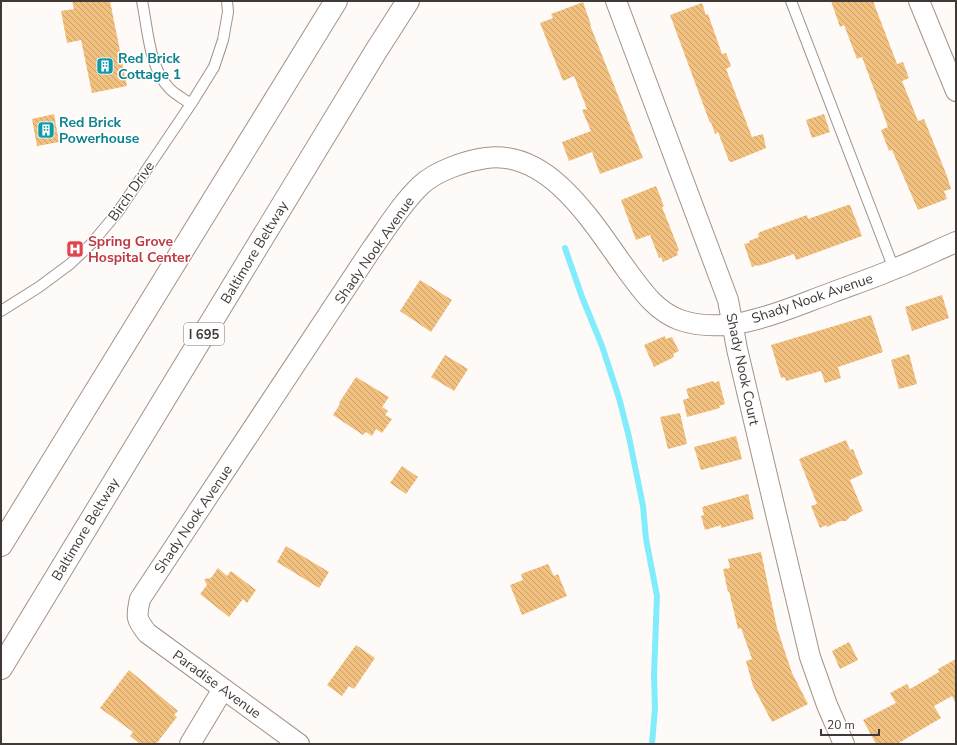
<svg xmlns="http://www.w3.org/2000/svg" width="957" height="745" font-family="'Nunito Sans',sans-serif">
<defs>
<pattern id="building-back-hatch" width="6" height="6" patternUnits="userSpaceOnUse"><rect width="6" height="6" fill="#f3c17f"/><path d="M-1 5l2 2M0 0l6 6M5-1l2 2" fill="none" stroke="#c69e69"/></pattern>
</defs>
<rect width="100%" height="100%" fill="#fefaf7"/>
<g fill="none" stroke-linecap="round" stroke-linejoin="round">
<path stroke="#81ecfc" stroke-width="6" d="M565 248 582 297 602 346 619 398 629 437 643 506 646 539 657 596 654 675 655 708 652 744"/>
</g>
<path fill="url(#building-back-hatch)" d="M72 1H110L127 86 92 93 81 40 67 43 61 11 74 9Z
M831 1H873L897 64 903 62 909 78 902 81 918 121 924 119 947 176 951 189 944 191 947 199 918 210 892 150 889 151 881 130 888 127 862 57 857 59 844 25 840 27Z
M583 2 591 25H590L643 158 600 174 592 152 569 161 562 142 591 131 582 110 587 109 574 76 563 81 540 23 553 18 551 14Z
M702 3 706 15 708 14 722 54 726 53 731 66 726 69 752 137 763 134 766 148 732 162 729 161 718 132 715 134 711 122 710 123 670 15Z
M54 114 59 142 37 146 32 119Z
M824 114 830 132 812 138 806 120Z
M656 186 664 206 662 207 679 250 677 252 678 255 663 262 661 257 659 258 650 235 636 240 621 200Z
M848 205H850L862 236 796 260 794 254 758 266 757 265 752 267 744 244 749 243V241L759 237 758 234 760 232 807 215 808 219Z
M420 280 452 300 431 332 400 311Z
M942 295 949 318 912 331 905 307Z
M871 315 883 352 838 367 841 378 825 383 821 371 786 381 785 377 781 378 771 345Z
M665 336 666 339 672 337 679 351 673 354 674 357 654 367 644 345Z
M909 354 917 384 899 389 891 360Z
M445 355 468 369 454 391 431 377Z
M356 377 389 397 382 407 388 411 385 415 392 419 382 433 376 429 372 436 366 432 363 435 333 415 340 404 339 403Z
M713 381 714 383 719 381 725 404 719 406 720 408 687 417 683 400 689 398 686 389Z
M680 413 687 444 668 449 660 417Z
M736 436 742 459 701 470 694 447Z
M846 440 850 450 853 449 863 474 850 480 863 511 851 516 846 521H840L827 527 826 525 820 528 811 506 817 504 799 459Z
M402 466 418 477 406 494 390 483Z
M748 494 754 519 721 528V525L705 530 701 516 704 515 702 507Z
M286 546 329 572 319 588 277 562Z
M761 552 777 628 792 673 808 704 772 722 753 686 746 661 752 659 741 628 738 629 729 591 728 592 723 569 730 568 728 559Z
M548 564 554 576 558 574 567 596 522 615 510 585 523 580 521 574Z
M218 568 227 576 231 571 256 590 247 603 243 599 229 617 200 594 207 585 204 579 211 578Z
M849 642 858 660 840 669 832 651Z
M356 645 375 658 354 689 349 686 342 696 327 685Z
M956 659V704L952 696 934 706 941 718 897 744H876L863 720 896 703 890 693 907 684 910 689 939 672 938 669Z
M129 670 178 711 174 715 177 717 156 744H140L130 736 133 732 100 708Z"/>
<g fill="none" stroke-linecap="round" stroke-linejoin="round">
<defs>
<path id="service" d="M142 1C148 30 149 68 170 89 176 95 184 99 191 104
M791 1 894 269
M1 311 39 287 70 264 91 244 118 212 191 104 214 67 223 40 228 12 227 1"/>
<path id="minor" d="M616 1 728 300 737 349 810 657 827 705 844 744
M919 1 956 91
M190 744 223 689
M299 744 147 633C136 619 136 617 140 599L371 250C387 228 401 204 421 185 436 171 465 161 486 158 550 149 594 225 626 269 641 289 655 311 680 320 730 337 784 310 831 293 852 285 873 278 894 269 915 261 935 251 956 242"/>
<path id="motorway" d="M1 545 336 1
M1 668 376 51 408 1"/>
</defs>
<use href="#service" stroke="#a49288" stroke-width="12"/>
<use href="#minor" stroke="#a49288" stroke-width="22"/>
<use href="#motorway" stroke="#a49288" stroke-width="24"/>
<use href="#service" stroke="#fff" stroke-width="10"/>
<use href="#minor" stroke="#fff" stroke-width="20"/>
<use href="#motorway" stroke="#fff" stroke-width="22"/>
</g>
<defs>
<symbol id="building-square" viewBox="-11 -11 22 22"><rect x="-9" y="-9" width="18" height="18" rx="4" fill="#0f9aa8" stroke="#fff"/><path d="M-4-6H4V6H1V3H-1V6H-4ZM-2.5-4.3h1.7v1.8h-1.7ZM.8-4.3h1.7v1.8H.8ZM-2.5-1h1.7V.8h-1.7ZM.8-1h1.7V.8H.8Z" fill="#fff"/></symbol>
<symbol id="hospital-square" viewBox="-11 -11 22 22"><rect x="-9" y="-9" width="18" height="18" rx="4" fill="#e0444e" stroke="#fff"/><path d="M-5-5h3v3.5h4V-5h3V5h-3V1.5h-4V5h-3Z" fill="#fff"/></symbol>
</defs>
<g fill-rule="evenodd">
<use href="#building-square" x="95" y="56" width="20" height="20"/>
<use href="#building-square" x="36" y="120" width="20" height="20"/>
<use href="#hospital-square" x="65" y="239" width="20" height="20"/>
</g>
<g text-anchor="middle" stroke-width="3" stroke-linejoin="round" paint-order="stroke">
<rect fill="#fff" stroke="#7a7472" stroke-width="1" x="184" y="323" width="40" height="22" rx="3"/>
<g font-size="13" font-weight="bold" fill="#413935">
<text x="204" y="339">I 695</text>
</g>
<g font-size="14" font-weight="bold" fill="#0d838f" stroke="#fff" text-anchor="start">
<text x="118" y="63">Red Brick<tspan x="118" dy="16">Cottage 1</tspan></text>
<text x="59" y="127">Red Brick<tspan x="59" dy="16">Powerhouse</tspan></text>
</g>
<g font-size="14" fill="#413935" stroke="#fff">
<text transform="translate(131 191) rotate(-55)" y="5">Birch Drive</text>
<text transform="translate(374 250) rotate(-55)" y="5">Shady Nook Avenue</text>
<text transform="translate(254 252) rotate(-59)" y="5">Baltimore Beltway</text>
<text transform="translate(812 298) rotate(-19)" y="5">Shady Nook Avenue</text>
<text transform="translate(743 369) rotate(78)" y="5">Shady Nook Court</text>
<text transform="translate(193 519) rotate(-56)" y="5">Shady Nook Avenue</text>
<text transform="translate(85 529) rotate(-59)" y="5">Baltimore Beltway</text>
<text transform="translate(217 684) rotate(36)" y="5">Paradise Avenue</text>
</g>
<g font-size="14" font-weight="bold" fill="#be3a42" stroke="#fff" text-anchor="start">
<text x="88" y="246">Spring Grove<tspan x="88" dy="16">Hospital Center</tspan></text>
</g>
</g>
<rect width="957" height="745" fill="none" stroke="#413935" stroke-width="4"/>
<path d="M821 729v6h58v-6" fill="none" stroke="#413935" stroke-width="2"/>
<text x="827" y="729" font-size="12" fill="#413935" stroke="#ffffff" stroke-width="3" paint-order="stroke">20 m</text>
</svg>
